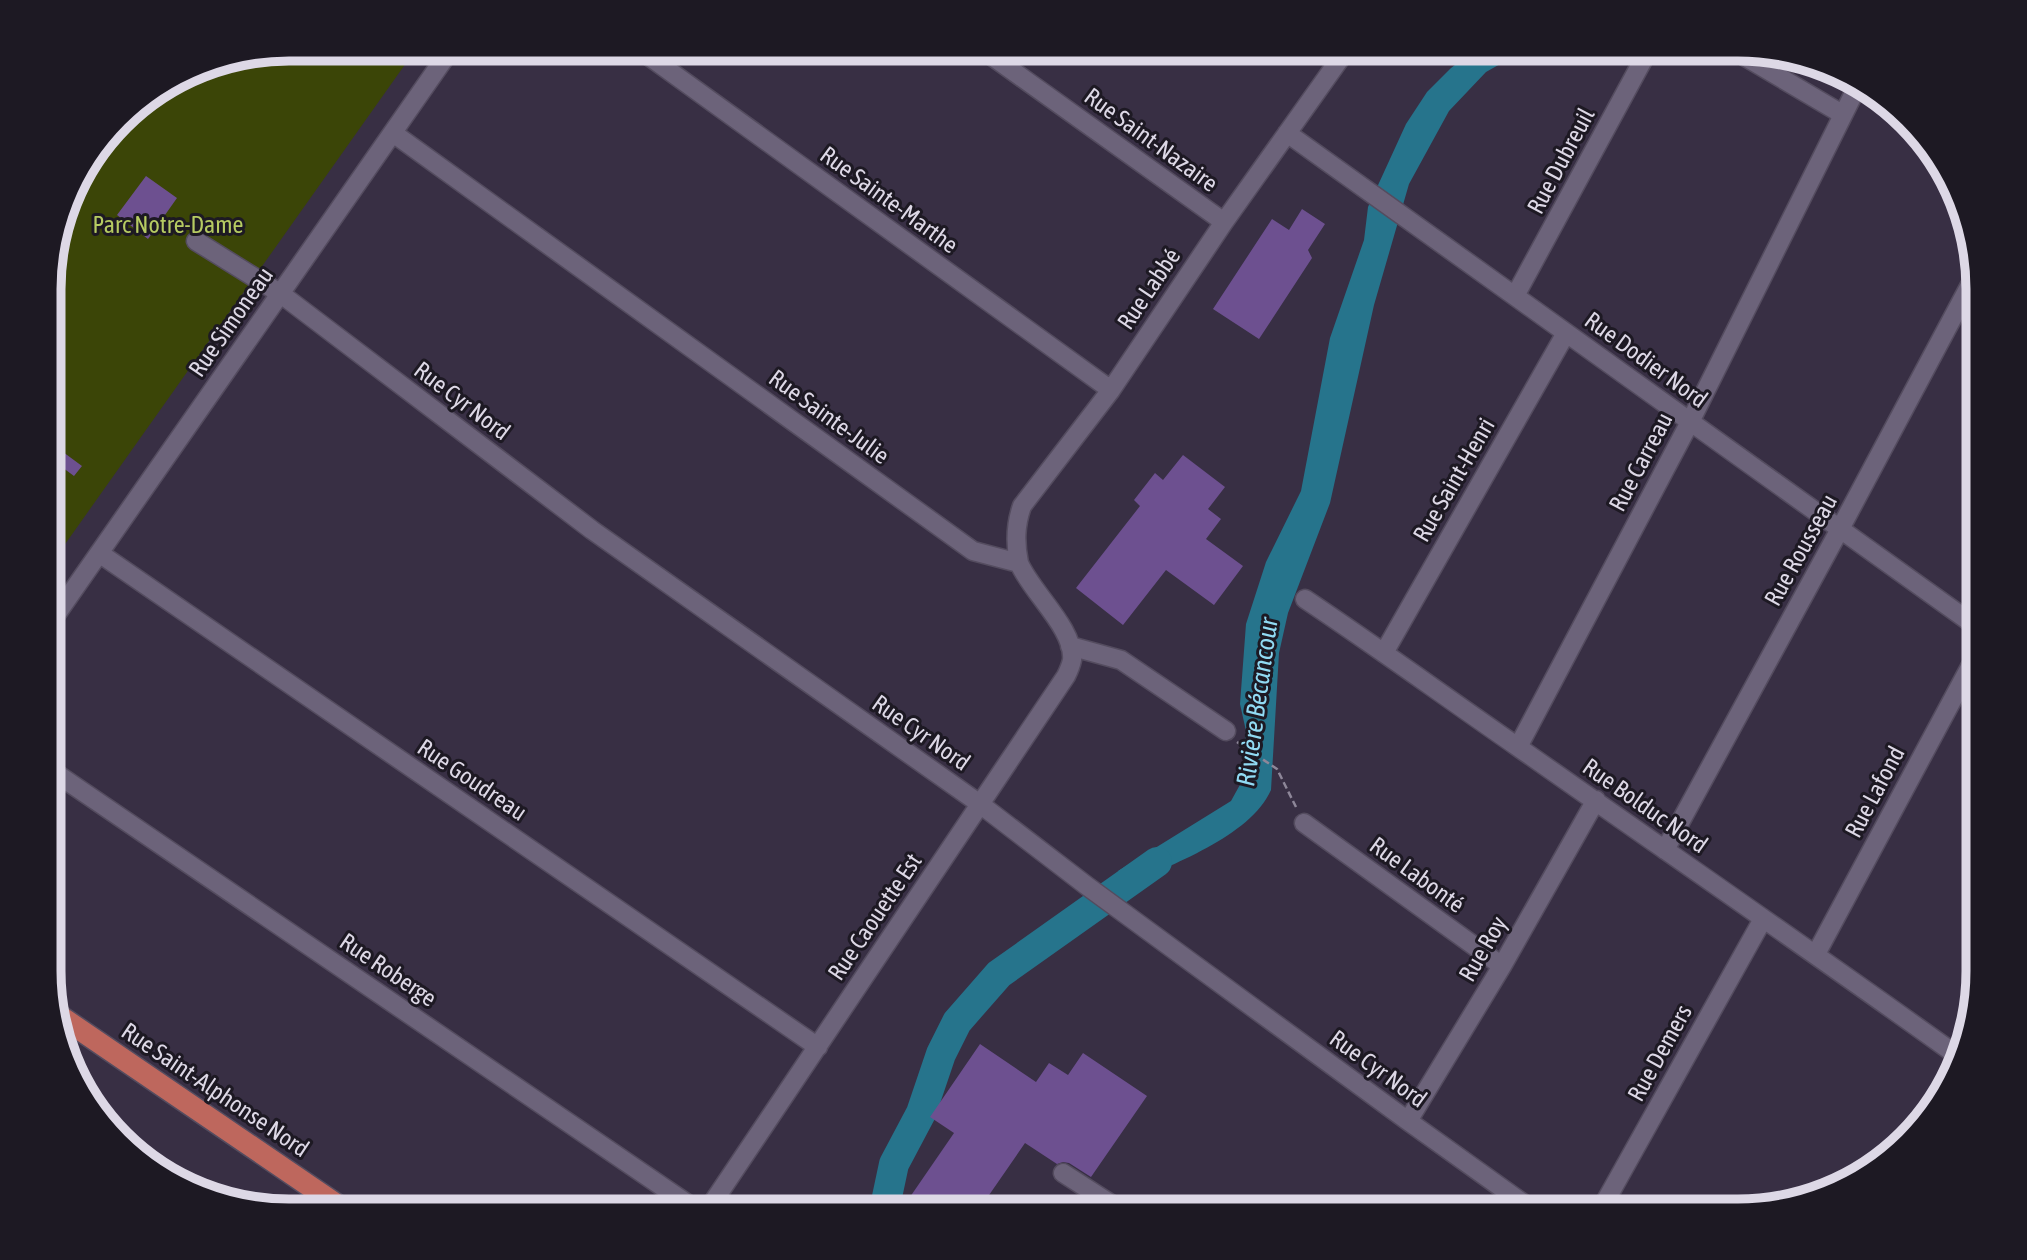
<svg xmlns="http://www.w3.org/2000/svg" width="2027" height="1260" font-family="'Asap Condensed',sans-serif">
<rect width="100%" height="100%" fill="#382f44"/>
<path fill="#3b4507" d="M289 49H416L51 564V258L74 182 130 109 197 67Z"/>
<path fill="#26748c" d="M1476 49H1527L1486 72 1449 111 1409 184 1374 305 1330 503 1288 613 1279 653 1271 790C1250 837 1170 865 1125 886L1118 871 1231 801 1242 781 1246 731 1240 704 1246 624 1266 562 1301 491 1330 338 1364 240 1368 207 1406 124 1427 92 1451 68Z"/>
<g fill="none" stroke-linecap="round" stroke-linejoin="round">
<path stroke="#26748c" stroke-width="30" d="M884 1211 894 1164 921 1113 941 1054 957 1022 999 974 1157 862"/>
</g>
<path fill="#6d5090" d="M353 49H386L376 65Z
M146 176 177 198 148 239 117 215Z
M1302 209 1325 224 1308 250 1312 258 1259 339 1213 309 1272 219 1289 230Z
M63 452 82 466 74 476 55 462Z
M1183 455 1225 487 1208 509 1221 519 1206 539 1243 566 1214 605 1166 570 1123 625 1076 588 1140 506 1134 500 1155 473 1163 480Z
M980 1044 1036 1082 1049 1063 1068 1075 1083 1053 1147 1096 1091 1177 1069 1163 1063 1162 1057 1164 1025 1143 978 1211H930L910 1197 954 1133 930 1117Z"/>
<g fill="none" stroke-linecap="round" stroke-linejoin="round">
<defs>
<path id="minor" d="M639 49 1111 390
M982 49 1224 222
M1732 49 1842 114
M393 133 973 551 1019 563C1031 592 1075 629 1072 660 1071 665 1068 672 1066 676L707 1211
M1287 133 1977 627
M196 241 281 294 592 530 980 804 1087 886 1408 1121 1534 1211
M1515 296 1649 49
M99 553 818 1047
M1019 563C1015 543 1015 526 1022 506L1111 390 1224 222 1347 49
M1305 599C1377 647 1447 698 1518 747 1663 849 1810 950 1955 1054
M51 622 451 49
M1070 646 1121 660 1226 731
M1385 651 1566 333
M1518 747 1690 422 1859 83
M51 770 698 1211
M1304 823 1502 966
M1665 850 1840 529 1977 272
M1816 954 1977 654
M1408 1121 1502 966 1596 800
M1063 1173 1122 1211
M1600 1211 1763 919"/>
<path id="major" d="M54 1012 346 1211"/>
</defs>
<use href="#minor" stroke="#544c5f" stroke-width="21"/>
<use href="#major" stroke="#544c5f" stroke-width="24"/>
<path stroke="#8e8799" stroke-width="2.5" stroke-dasharray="7 3.5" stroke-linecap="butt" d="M1237 742 1277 769 1296 807"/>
<use href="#minor" stroke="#6c637a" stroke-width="18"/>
<use href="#major" stroke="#be675d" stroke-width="21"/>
</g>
<g text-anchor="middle" stroke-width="6" stroke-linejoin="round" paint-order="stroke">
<g font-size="24" fill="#ddd8e6" stroke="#1d1923">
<text transform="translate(1151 140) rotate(36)" y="8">Rue Saint-Nazaire</text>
<text transform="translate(1561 161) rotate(-62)" y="8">Rue Dubreuil</text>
<text transform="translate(889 200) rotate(36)" y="8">Rue Sainte-Marthe</text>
<text transform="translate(1149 289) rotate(-56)" y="8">Rue Labbé</text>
<text transform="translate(231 322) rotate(-55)" y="8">Rue Simoneau</text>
<text transform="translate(1646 360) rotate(36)" y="8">Rue Dodier Nord</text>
<text transform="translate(462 401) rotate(37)" y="8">Rue Cyr Nord</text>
<text transform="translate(829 417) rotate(36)" y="8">Rue Sainte-Julie</text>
<text transform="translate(1641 462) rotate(-62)" y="8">Rue Carreau</text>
<text transform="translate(1454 480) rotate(-60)" y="8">Rue Saint-Henri</text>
<text transform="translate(1801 550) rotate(-61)" y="8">Rue Rousseau</text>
<text transform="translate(921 733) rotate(35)" y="8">Rue Cyr Nord</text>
<text transform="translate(472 780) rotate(34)" y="8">Rue Goudreau</text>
<text transform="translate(1875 792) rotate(-62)" y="8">Rue Lafond</text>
<text transform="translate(1645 806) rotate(35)" y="8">Rue Bolduc Nord</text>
<text transform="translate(1417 875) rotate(36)" y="8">Rue Labonté</text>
<text transform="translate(875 917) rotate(-56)" y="8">Rue Caouette Est</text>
<text transform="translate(1483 949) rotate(-60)" y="8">Rue Roy</text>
<text transform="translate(388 970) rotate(34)" y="8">Rue Roberge</text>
<text transform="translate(1660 1053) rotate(-61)" y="8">Rue Demers</text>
<text transform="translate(1378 1069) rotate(36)" y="8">Rue Cyr Nord</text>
<text transform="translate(215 1090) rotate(34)" y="8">Rue Saint-Alphonse Nord</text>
</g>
<g font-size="24" fill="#b6cb62" stroke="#1d1923">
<text x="168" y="233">Parc Notre-Dame</text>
</g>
<g font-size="26" font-style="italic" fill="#91daf3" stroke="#1d1923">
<text transform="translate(1257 702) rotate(-82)" y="9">Rivière Bécancour</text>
</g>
</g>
<path d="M0 0H2027V1260H0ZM289 61H1738A228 228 0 0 1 1966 289V971A228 228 0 0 1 1738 1199H289A228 228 0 0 1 61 971V289A228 228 0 0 1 289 61Z" fill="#1d1923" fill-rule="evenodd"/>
<path fill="none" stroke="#ddd8e6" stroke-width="9" d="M289 61H1738A228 228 0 0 1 1966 289V971A228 228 0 0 1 1738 1199H289A228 228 0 0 1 61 971V289A228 228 0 0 1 289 61Z"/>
</svg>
